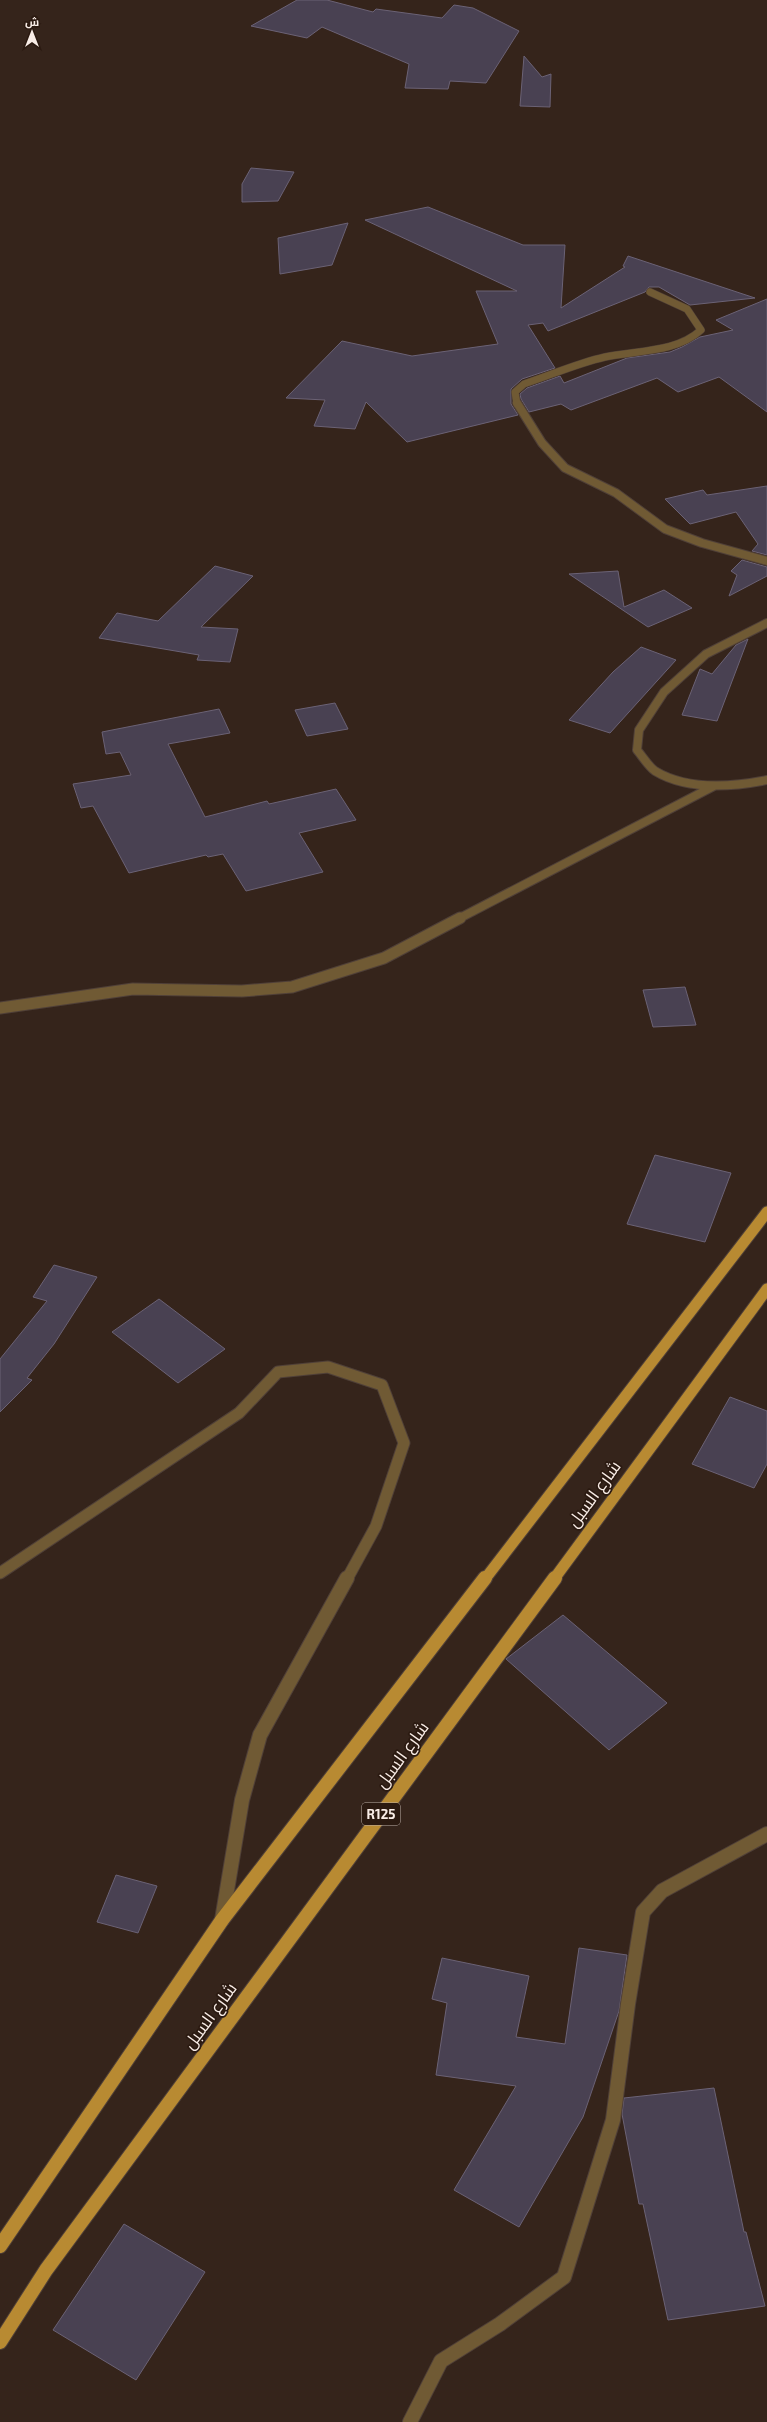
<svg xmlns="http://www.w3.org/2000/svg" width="767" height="2422" font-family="'Exo 2',Cairo,sans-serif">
<rect width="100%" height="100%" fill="#35241b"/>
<path fill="#494152" stroke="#6b6275" d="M297 0H327L373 12 376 9 442 18 454 5 473 8 519 31 486 83 450 81 448 89 405 88 409 64 322 27 307 38 251 26Z
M524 56 542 77 551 74 550 107 520 106Z
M251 168 294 172 278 201 242 202V184Z
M428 207 523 245H565L561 308 625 267 623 266 628 256 755 298 690 305 659 287H649L645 292 548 331 543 323 528 325 555 368 522 379 511 389V404L518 415 407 442 366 402 355 429 314 426 325 400 286 398 342 341 412 356 498 344 476 291H517L365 220Z
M348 223 332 265 280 274 278 238Z
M767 299V412L719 377 678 392 657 378 571 410 561 404 529 412 521 399 520 394 527 388 560 376 564 383 627 358 670 352 682 347 700 337 733 330 716 320Z
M767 486V555L752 551 758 544 736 512 690 524 665 499 703 490 707 495Z
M742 560 767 567V576L729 596 737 575 731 571Z
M215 566 253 576 201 627 238 629 230 662 197 660 199 655 99 638 117 613 158 621Z
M618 571 624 607 664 590 692 608 648 627 569 574Z
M748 639 717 721 682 715 700 669 712 674 736 645Z
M641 647 676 660 610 733 569 720 613 672Z
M335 703 348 729 307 736 295 710Z
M219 709 230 733 168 744 205 817 267 801 269 804 336 789 356 820 299 833 323 872 246 891 223 854 208 857 206 855 129 873 93 806 81 808 73 784 131 775 120 752 106 754 102 732Z
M685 987 696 1025 653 1027 643 990Z
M655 1155 731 1173 705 1242 627 1224Z
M54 1265 97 1277 54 1344 27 1378 32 1380 0 1412V1359L47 1301 33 1297Z
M159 1299 225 1349 178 1383 112 1332Z
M730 1397 767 1411V1464L754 1488 692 1464Z
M563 1615 667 1703 609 1750 506 1659Z
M116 1875 157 1886 138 1933 97 1922Z
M579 1948 627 1955 619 2011 583 2117 519 2227 454 2190 516 2086 436 2075 447 2003 432 1999 442 1958 529 1976 516 2037 565 2044Z
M714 2088 744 2232H746L765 2306 668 2320 643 2204H639L622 2114 624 2098Z
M124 2224 205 2272 136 2380 53 2330Z"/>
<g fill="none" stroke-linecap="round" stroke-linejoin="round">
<defs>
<path id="minor-far3" d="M517 404 515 392 524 384C551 375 578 363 605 357 637 350 676 353 701 330L687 309 650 292"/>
<path id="minor-far2" d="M517 403 542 443 565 468 616 493 665 529 702 543 767 561
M767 623 706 654 664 692 639 730 637 750C643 757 648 766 655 771 688 791 732 787 767 780
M458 919 714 786"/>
<path id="minor-far1" d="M0 1008 133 989 242 991 292 987 384 958 460 918
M0 1573 239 1413 278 1372 328 1367 382 1385 404 1443 376 1526 347 1579"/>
<path id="minor" d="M222 1920 242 1800 260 1735 347 1578
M410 2422 441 2361 500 2324 564 2277 613 2120 628 2004 643 1912 662 1891 767 1834"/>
<path id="primary-far1" d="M485 1579 767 1212
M554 1579 767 1289"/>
<path id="primary" d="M0 2246 222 1920 485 1578
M0 2342 46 2270 555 1578"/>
</defs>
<use href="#minor-far3" stroke="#504038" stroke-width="8"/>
<use href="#minor-far2" stroke="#504038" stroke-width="10"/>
<use href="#minor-far1" stroke="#504038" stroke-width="13"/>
<use href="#minor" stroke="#504038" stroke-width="16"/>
<use href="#primary-far1" stroke="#504038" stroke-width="13"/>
<use href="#primary" stroke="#504038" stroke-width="16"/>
<use href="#minor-far3" stroke="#705a34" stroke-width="7"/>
<use href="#minor-far2" stroke="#705a34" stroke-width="8"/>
<use href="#minor-far1" stroke="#705a34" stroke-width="11"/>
<use href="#minor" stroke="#705a34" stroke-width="14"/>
<use href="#primary-far1" stroke="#b88a32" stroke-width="11"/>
<use href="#primary" stroke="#b88a32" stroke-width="14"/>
</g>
<g text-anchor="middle" stroke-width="3.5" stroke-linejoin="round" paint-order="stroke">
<rect fill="#2b1a11" stroke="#bbaea7" stroke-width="1" x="362" y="1803" width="38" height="22" rx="3"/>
<g font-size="13" font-weight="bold" fill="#f9ede7">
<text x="381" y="1819">R125</text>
</g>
<g font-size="17" fill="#f9ede7" stroke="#2b1a11">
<text transform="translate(594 1494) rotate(-54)" y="6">شارع السبل</text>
<text transform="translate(402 1755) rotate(-54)" y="6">شارع السبل</text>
<text transform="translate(210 2016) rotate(-54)" y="6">شارع السبل</text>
</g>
</g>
<g transform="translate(32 32)" stroke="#2b1a11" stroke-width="3" paint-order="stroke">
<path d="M0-3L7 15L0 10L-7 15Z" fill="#f9ede7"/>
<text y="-6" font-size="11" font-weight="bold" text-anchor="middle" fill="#f9ede7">ش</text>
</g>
</svg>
